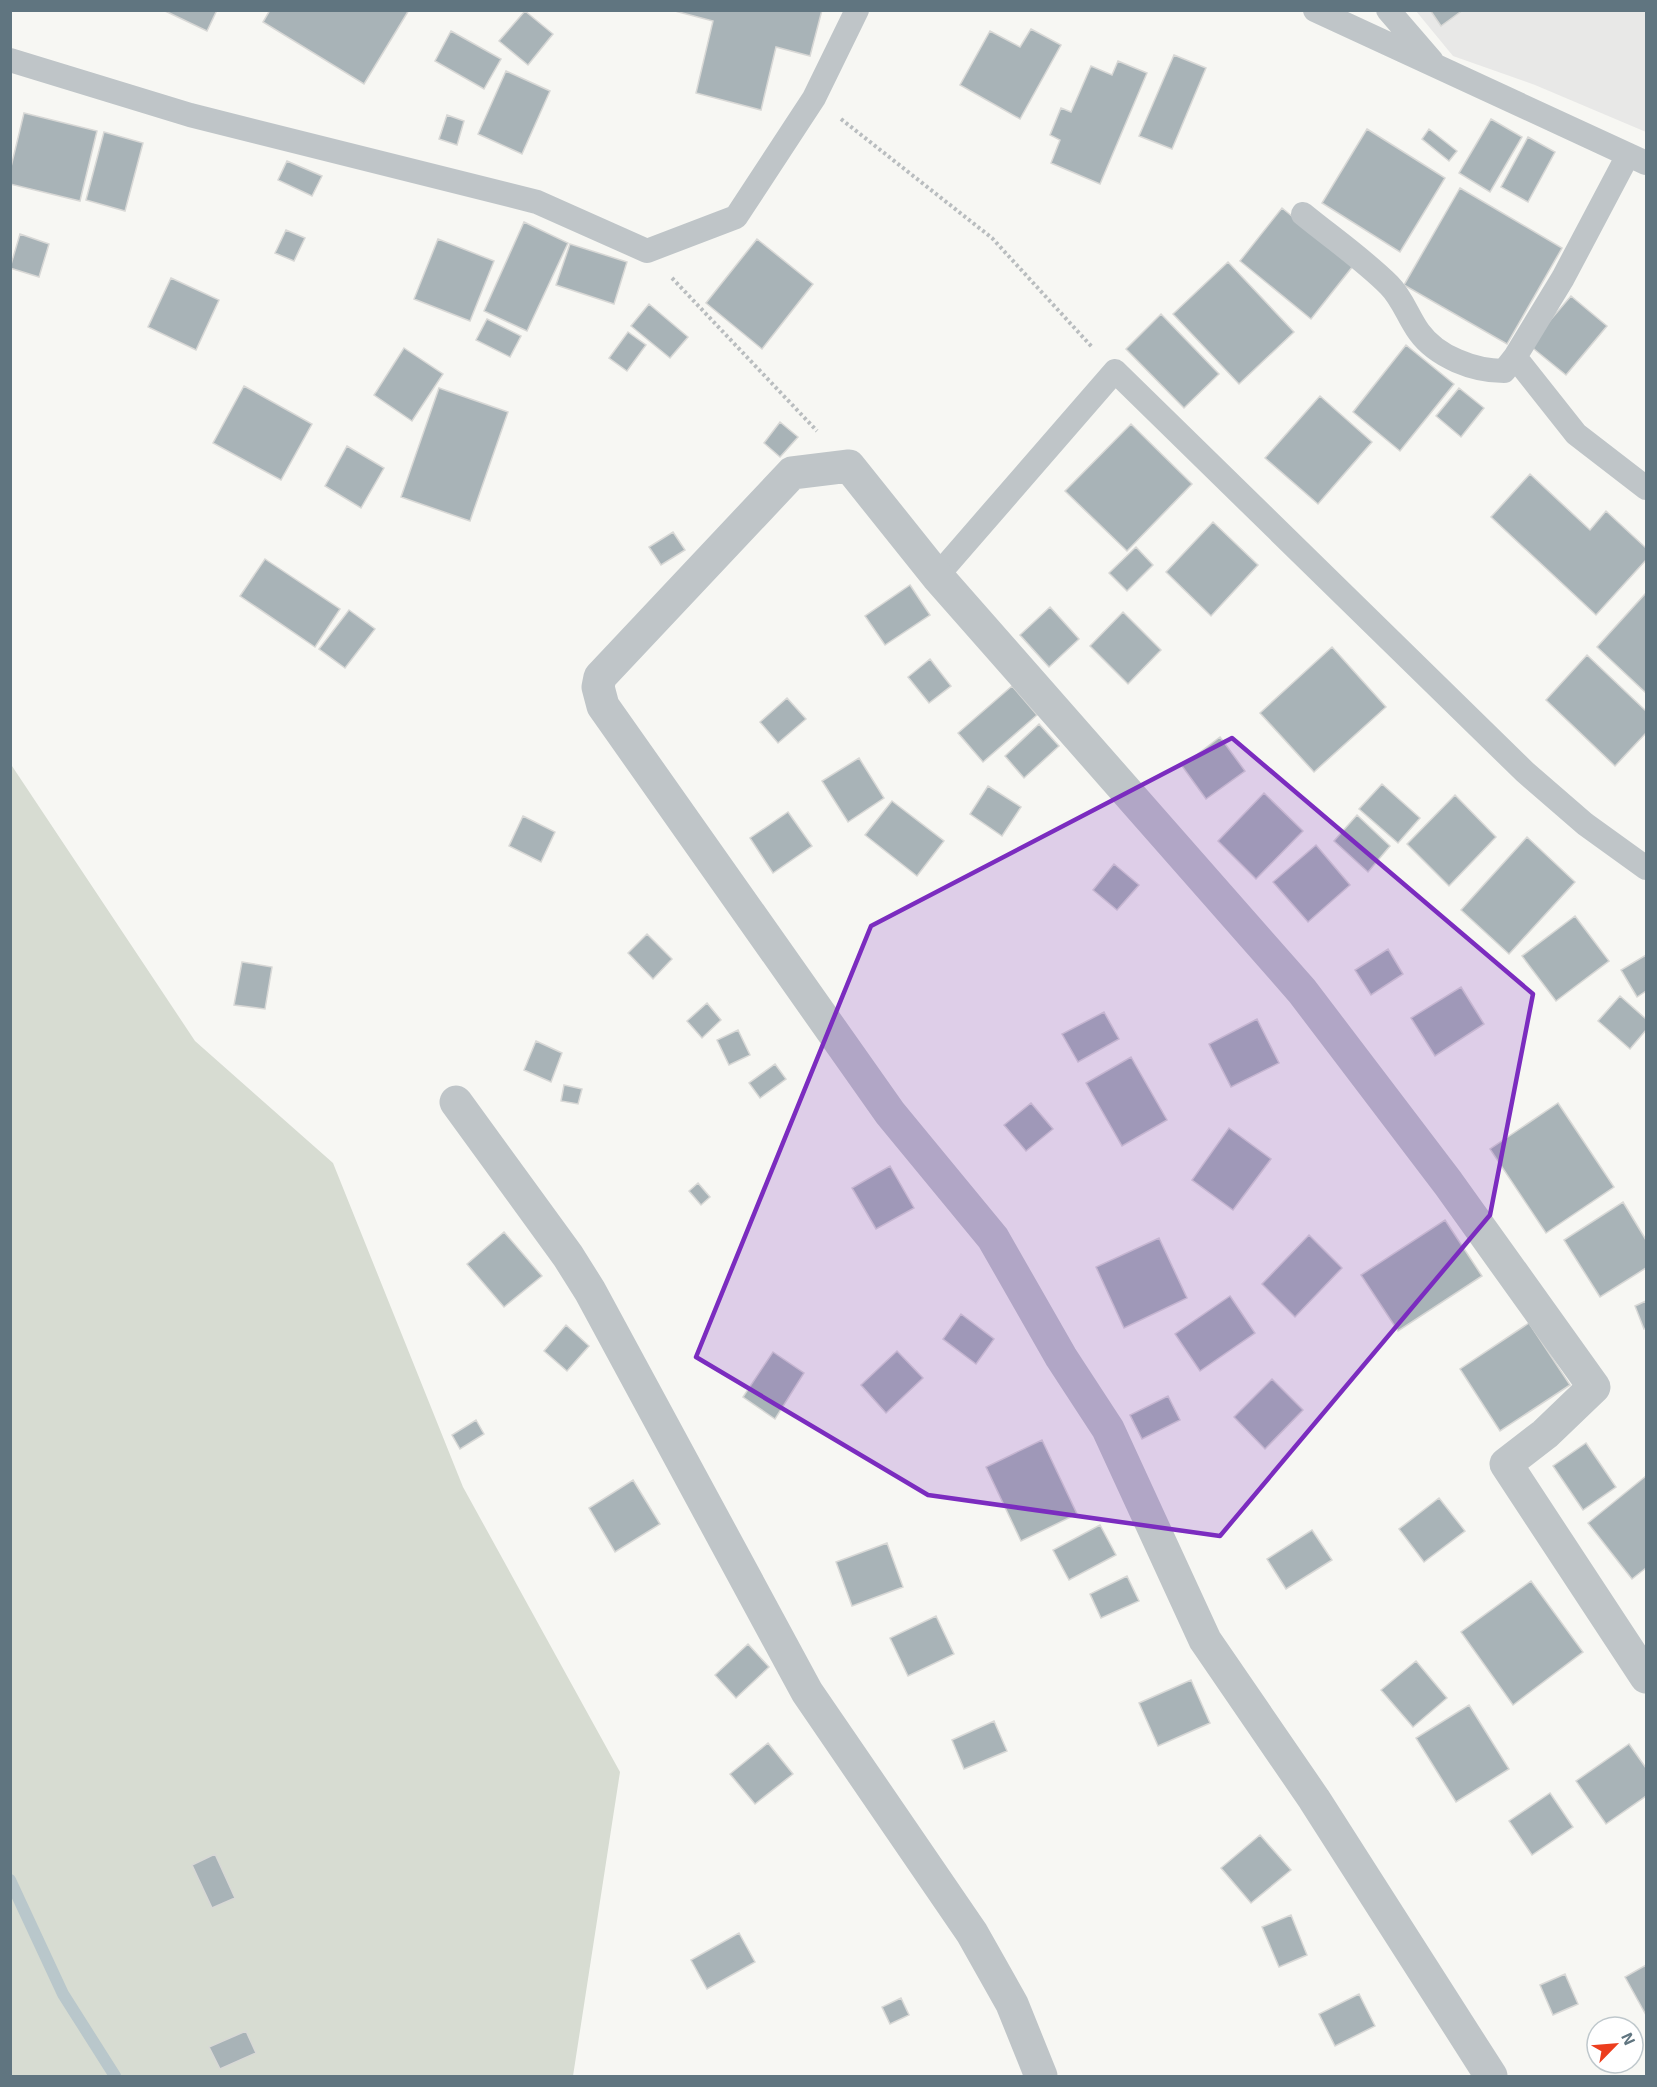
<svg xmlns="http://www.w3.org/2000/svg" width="1657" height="2087" font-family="'Exo 2',sans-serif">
<rect width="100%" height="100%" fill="#f7f7f3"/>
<path fill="#e8e8e7" d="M1416 11H1646V132L1535 85 1453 56Z"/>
<path fill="#d7dcd2" d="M10 763 195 1041 333 1163 463 1487 620 1772 573 2076H11Z"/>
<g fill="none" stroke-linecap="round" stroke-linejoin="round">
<path stroke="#b9c7cb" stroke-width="12" d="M10 1880 63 1994 115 2076"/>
</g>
<path fill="#a8b3b7" stroke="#d8d8d6" stroke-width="1.5" d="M163 10H217L207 31Z
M270 10H409L364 84 263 22Z
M671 10H822L810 56 776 47 761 110 696 93 713 21Z
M1430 10H1463L1441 26Z
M525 11 553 34 528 65 499 41Z
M1031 29 1061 45 1020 119 960 85 990 31 1020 47Z
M451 31 501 59 484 89 435 61Z
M1174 55 1206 68 1172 149 1139 136Z
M1118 61 1147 73 1100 184 1051 163 1060 140 1050 135 1061 108 1071 112 1091 66 1112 75Z
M506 71 550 91 522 154 478 134Z
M24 113 97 131 80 201 10 184V171Z
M447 115 464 121 457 145 439 139Z
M1491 119 1522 137 1490 192 1459 173Z
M1367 129 1445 178 1400 252 1322 203Z
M1429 129 1457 151 1449 161 1422 139Z
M104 132 143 143 125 211 86 200Z
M1528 137 1555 152 1528 202 1501 187Z
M287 161 322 176 312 196 278 180Z
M1460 188 1562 248 1507 344 1404 285Z
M1282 208 1353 266 1311 319 1240 261Z
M524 222 568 243 527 331 484 311Z
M286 230 305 238 294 261 275 253Z
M20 234 49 244 39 277 10 268Z
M438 239 494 261 470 321 414 299Z
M757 239 813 284 762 349 706 303Z
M570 244 627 262 614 304 556 285Z
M1228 262 1294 332 1239 384 1173 314Z
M171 278 219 300 196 350 148 327Z
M1571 296 1607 326 1566 375 1529 345Z
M649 304 688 337 670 358 631 326Z
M1161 314 1219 374 1184 408 1126 349Z
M487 319 521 336 510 357 476 340Z
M628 332 646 345 627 371 609 358Z
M1406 345 1454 384 1400 451 1353 412Z
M404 348 443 374 412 421 374 395Z
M244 386 312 424 281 480 213 443Z
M439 388 508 412 470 521 401 497Z
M1459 388 1484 408 1461 437 1436 416Z
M1320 396 1372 442 1318 504 1265 458Z
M780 422 798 437 780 457 764 443Z
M1131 424 1192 484 1127 551 1065 491Z
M347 446 384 468 361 508 325 486Z
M1530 474 1590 530 1606 511 1646 548V560L1596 615 1491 517Z
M1213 522 1258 565 1211 616 1166 572Z
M673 532 685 550 661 565 649 547Z
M1136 547 1153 565 1127 591 1109 573Z
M265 559 340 609 315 647 240 596Z
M910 585 930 615 885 645 865 616Z
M1646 593V693L1597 647Z
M1050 607 1079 639 1049 667 1020 635Z
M349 610 375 629 345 668 319 649Z
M1123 612 1161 650 1128 684 1090 646Z
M1332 647 1386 707 1314 772 1260 713Z
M1587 655 1646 711V733L1615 766 1546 700Z
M930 659 951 686 929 703 908 677Z
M1012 686 1037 715 983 762 958 733Z
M787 698 806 719 778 743 760 722Z
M1039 724 1059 746 1024 778 1005 756Z
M1220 737 1245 771 1206 799 1182 766Z
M859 758 884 798 848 822 822 781Z
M1382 784 1420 818 1398 843 1359 809Z
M988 786 1021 807 1002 836 970 814Z
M1264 793 1303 831 1256 879 1218 841Z
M1455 795 1496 837 1449 886 1407 844Z
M892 801 944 841 917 876 865 835Z
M788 812 812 846 773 873 750 838Z
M1357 815 1390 846 1368 872 1334 841Z
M523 816 555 832 541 862 509 846Z
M1527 837 1575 882 1509 954 1461 910Z
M1316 845 1350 885 1308 922 1273 882Z
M1114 864 1139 885 1117 910 1093 890Z
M1575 916 1609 961 1556 1001 1522 956Z
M647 934 672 959 653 979 628 953Z
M1388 949 1403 974 1371 995 1355 970Z
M1646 955V991L1637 997 1621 970Z
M242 962 272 967 265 1009 234 1005Z
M1461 987 1484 1024 1435 1056 1411 1018Z
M1620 996 1646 1019V1030L1630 1049 1598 1021Z
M707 1003 721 1020 702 1038 687 1021Z
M1104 1012 1119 1039 1078 1062 1062 1034Z
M1257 1019 1279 1063 1231 1087 1209 1044Z
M738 1030 750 1055 729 1065 717 1040Z
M536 1041 562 1053 551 1082 524 1070Z
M1131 1057 1167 1120 1122 1146 1086 1083Z
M775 1064 786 1079 760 1098 749 1083Z
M564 1085 582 1089 578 1104 561 1101Z
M1031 1103 1053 1129 1026 1151 1004 1125Z
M1558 1103 1614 1187 1546 1233 1490 1149Z
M1229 1128 1271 1159 1233 1210 1192 1180Z
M890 1166 914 1208 876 1229 852 1188Z
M698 1183 710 1197 701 1205 689 1191Z
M1623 1202 1646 1240V1268L1600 1297 1564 1240Z
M1445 1220 1482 1276 1398 1331 1361 1275Z
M504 1232 542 1276 504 1307 467 1264Z
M1309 1235 1342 1268 1295 1317 1262 1284Z
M1159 1238 1187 1298 1124 1328 1096 1267Z
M1230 1296 1255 1333 1200 1371 1175 1334Z
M1646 1301V1328L1644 1329 1635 1306Z
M961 1314 994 1339 976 1364 943 1339Z
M1529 1323 1570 1385 1500 1431 1460 1369Z
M566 1325 589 1346 567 1371 544 1351Z
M897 1351 923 1378 886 1413 861 1385Z
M773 1352 804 1373 775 1419 743 1397Z
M1272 1379 1303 1410 1265 1449 1234 1417Z
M1168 1396 1180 1420 1142 1439 1130 1415Z
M476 1420 484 1434 460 1449 452 1435Z
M1042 1440 1077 1514 1021 1541 986 1467Z
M1586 1443 1616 1487 1583 1510 1553 1466Z
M1646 1476V1568L1632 1579 1588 1523Z
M633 1480 660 1524 615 1552 589 1508Z
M1439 1498 1465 1531 1424 1562 1399 1529Z
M1100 1525 1116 1555 1069 1580 1053 1550Z
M1312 1530 1332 1560 1286 1589 1267 1559Z
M887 1543 903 1587 852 1606 836 1562Z
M1127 1576 1139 1601 1101 1618 1090 1594Z
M1531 1581 1583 1652 1513 1705 1461 1632Z
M936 1616 954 1654 908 1676 890 1638Z
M748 1644 769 1667 736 1698 715 1675Z
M1416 1661 1447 1698 1413 1727 1381 1690Z
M1191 1680 1210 1723 1158 1746 1139 1703Z
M1469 1705 1509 1769 1456 1802 1416 1738Z
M994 1721 1007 1751 964 1769 952 1740Z
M768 1743 793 1774 755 1804 730 1774Z
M1629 1744 1646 1768V1796L1606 1824 1576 1781Z
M1550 1793 1573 1827 1532 1855 1509 1821Z
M1260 1835 1291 1870 1251 1903 1221 1868Z
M215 1854 235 1898 212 1908 192 1865Z
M1291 1915 1307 1955 1279 1967 1262 1927Z
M739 1933 755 1962 707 1989 691 1960Z
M1646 1965V2015L1625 1977Z
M1565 1974 1578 2004 1553 2015 1540 1985Z
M1359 1994 1375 2026 1335 2046 1319 2014Z
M901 1998 909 2015 890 2024 882 2007Z
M246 2031 256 2053 220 2069 209 2047Z"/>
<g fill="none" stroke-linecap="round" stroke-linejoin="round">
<path stroke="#b9bdbf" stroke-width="4" stroke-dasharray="3 3" stroke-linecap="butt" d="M841 119 992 238 1092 347
M672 278 817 431"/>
<path stroke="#bfc5c8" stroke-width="24" d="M1315 10 1646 163
M1388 10 1432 61
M10 60 190 115 537 202 647 251 736 217 814 98 857 10
M1303 214C1331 237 1363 259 1389 285 1403 299 1408 317 1419 332 1437 357 1474 371 1504 371L1515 357 1576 434 1646 488
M1515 357 1563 278 1628 155
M937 576 1115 371 1525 772 1585 824 1646 868"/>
<path stroke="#bfc5c8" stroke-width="33" d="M456 1102 568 1256 590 1291 807 1692 972 1933 1012 2004 1041 2076
M1491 2076 1314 1799 1205 1640 1108 1429 1061 1357 993 1238 890 1113 603 706 598 687 600 677 792 473 849 466 937 576 1302 991 1448 1183 1594 1387 1545 1434 1506 1464 1646 1677"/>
</g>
<path fill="#7b2cbf" fill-opacity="0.2" stroke="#7b2cbf" stroke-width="4.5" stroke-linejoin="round" d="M1232 738 1533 994 1490 1215 1220 1536 928 1495 696 1357 871 926Z"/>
<rect width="1657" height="2087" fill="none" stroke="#607580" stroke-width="24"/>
<g transform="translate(1615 2045) rotate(65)"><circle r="28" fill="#ffffff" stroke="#bfc8cc" stroke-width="1.5"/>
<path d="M0-4.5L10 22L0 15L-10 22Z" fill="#ec3e1e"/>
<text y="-9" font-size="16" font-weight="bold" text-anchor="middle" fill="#607580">N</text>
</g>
</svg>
